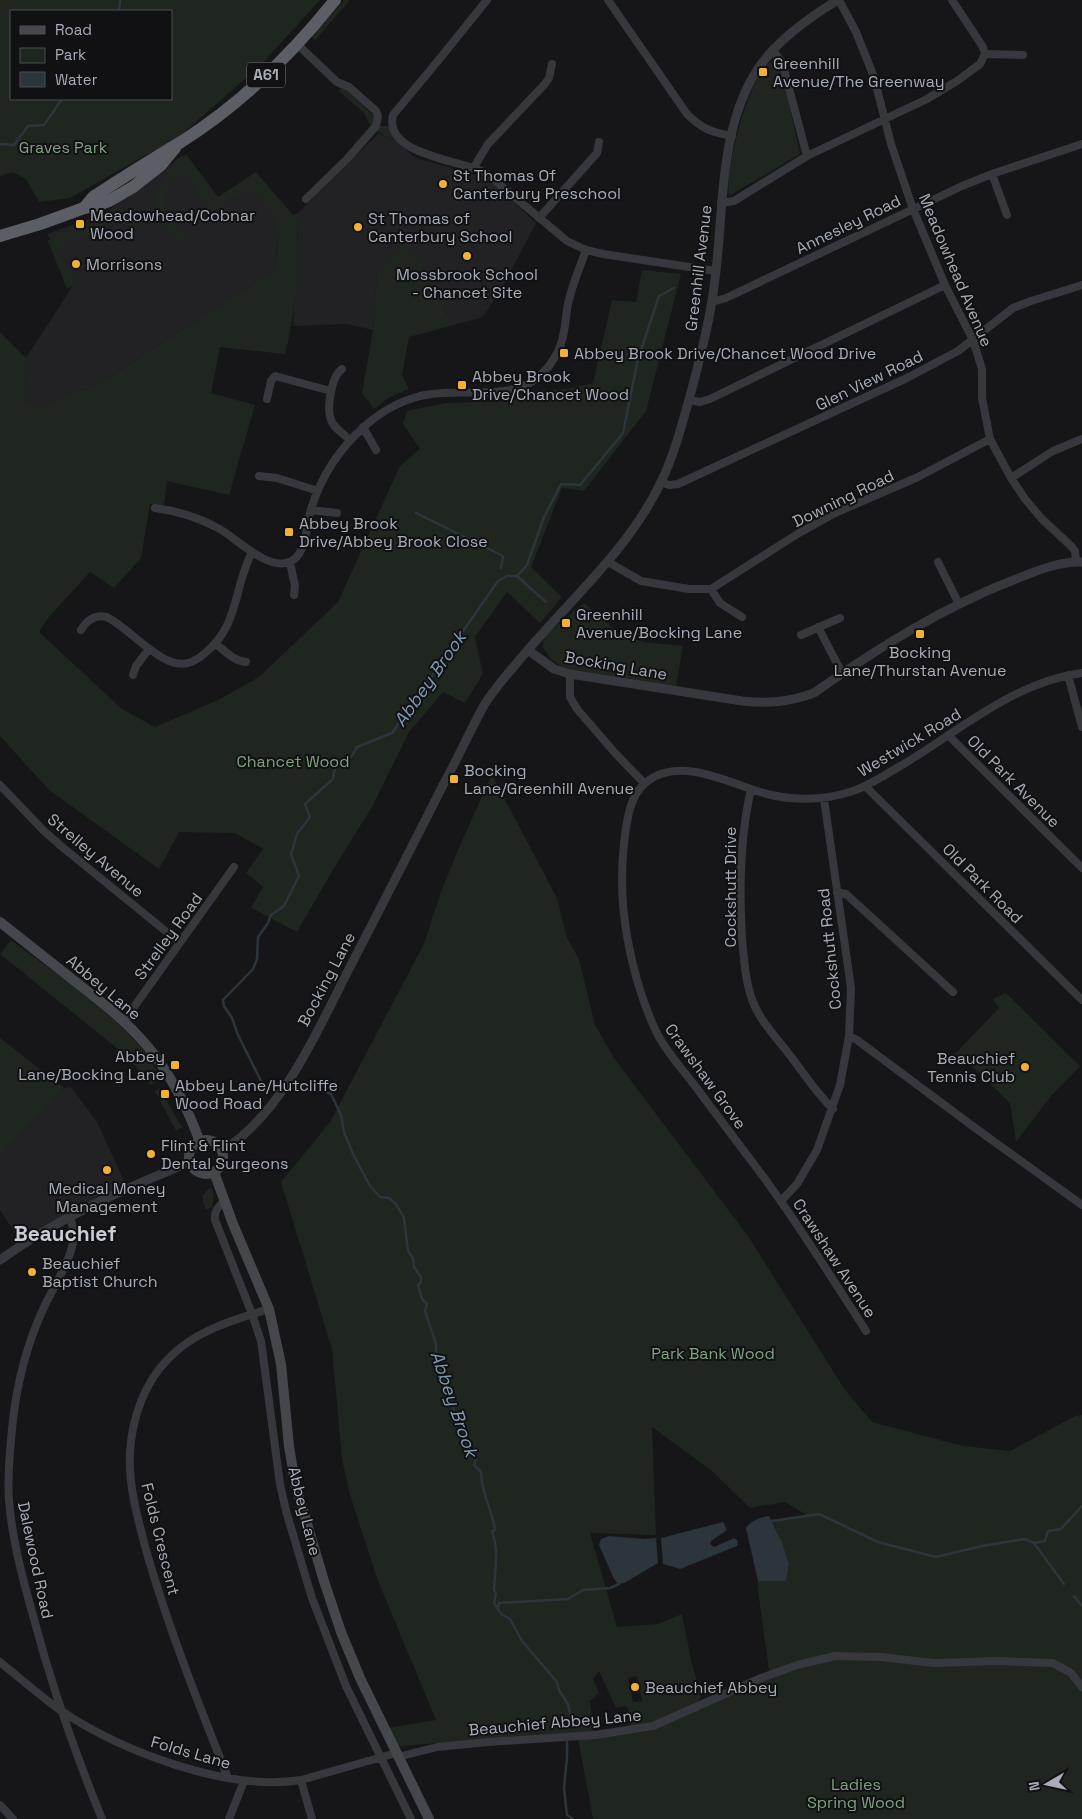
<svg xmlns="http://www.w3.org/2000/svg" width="1082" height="1819" font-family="'Space Grotesk',sans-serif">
<rect width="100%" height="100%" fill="#161618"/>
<path fill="#222225" d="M379 133 390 140 392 137 415 158 470 173 491 181 536 223 504 284 483 317 450 326 449 318 441 301 429 284 426 271 377 273 373 330 346 324 293 326 298 239 297 214Z
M183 155 217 199 254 175 289 217 278 242 274 270 91 389 76 391 40 410 25 403 26 358 72 287 62 260 47 234 103 214Z
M71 1087 97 1122 126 1185 20 1241 0 1210V1157L64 1088Z"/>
<path fill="#1e261f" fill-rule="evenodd" d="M0 0H320L259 67 174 141 146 155 70 198 39 202 26 179 13 172 0 176ZM11 11H171V99H11Z
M344 0H350L315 40 312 37Z
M771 62 777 66 785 85 800 154 729 196C724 172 749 74 771 62Z
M341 88 346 90 374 116 373 122 381 126H389L392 137 390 140 370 125 364 113 339 91Z
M186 154 218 197 256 172 293 215 297 214C299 260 297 309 285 354L220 347 211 393 255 405 229 495 167 481 164 505 150 504 141 558 114 588 90 572 48 618 39 632 122 709 155 727 220 699 259 677 338 602 400 466 420 449 403 424 407 411 446 403 511 401C531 385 543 392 565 389 574 388 584 385 593 383L612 300 636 302 642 270 681 274 646 411 584 491 562 488 531 567 562 597 540 623 507 592 475 637 483 674 465 703 443 692 409 732 372 807 334 868 297 932 251 908 263 887 246 873 263 849 235 833 179 832 159 869 49 790 0 736V332L26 358 25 403 40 409 76 391 91 389 274 270 278 245 276 219 257 191 252 193 248 189 212 212 186 175 182 178 177 174C172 178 168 184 166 191 160 210 172 219 183 234L186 232 188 235 181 241C173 233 160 222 156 211 151 192 173 164 186 154Z
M118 208C131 210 140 222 139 235L126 216 120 215 87 237 73 240 58 250 74 277 76 285 67 289 48 241C60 230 77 232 92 224 101 219 107 210 118 208Z
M404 241 426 271 429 284 441 301 449 318 450 326 409 337 402 375 409 389 390 397 374 409 362 393 373 330 377 273Z
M584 603 620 634 643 642 683 646 676 686 573 670 562 667 552 660 543 648V641L547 634Z
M492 775 557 898 567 938 579 959 595 1025 614 1058 748 1236 845 1390 872 1422 963 1446 1010 1451 1075 1416 1082 1415V1819H593L577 1733 492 1738 392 1747 382 1729 436 1720 378 1581 350 1495 342 1459 332 1349 281 1182 330 1122 425 942C441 884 467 829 492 775ZM652 1427 712 1471 750 1508 785 1502 807 1515 772 1521 782 1542 789 1564 786 1581H758V1590L770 1678 649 1731 595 1738 590 1701 599 1693 593 1679 599 1671 616 1708 626 1706 628 1709 631 1728C646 1725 696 1712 701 1697L692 1664 682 1614 658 1624 617 1627 590 1533 656 1535ZM637 1676 642 1701 633 1702 628 1678Z
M11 940C49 969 147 1034 160 1079L151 1085 128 1057 0 954Z
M1006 993 1080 1066 1051 1096 1016 1142 1010 1103 974 1068 954 1055 999 1008 993 999Z
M0 1038 64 1088 0 1157Z
M160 1088 179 1123 183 1127 176 1131 155 1091Z
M211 1188 214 1195 212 1207 206 1210C202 1201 200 1193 211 1188Z"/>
<path fill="#2c353c" d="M769 1516 782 1542 789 1564 786 1581H758L746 1528C752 1520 759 1518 769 1516Z
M723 1522 727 1530 711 1541 710 1544 714 1547 734 1538 738 1541 737 1546 680 1569 663 1564 661 1538Z
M609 1536 644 1539 656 1538 658 1563 624 1583 618 1584 614 1579 599 1545 601 1539Z"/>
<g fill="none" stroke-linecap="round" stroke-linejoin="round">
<path stroke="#2c353c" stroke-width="2.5" d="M119 11 120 0
M0 145 1 144 14 145 28 126 44 125 62 99
M416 513 503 556 501 568
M517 576 546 602
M324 1091 331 1094 341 1115 344 1132 354 1156 370 1186 380 1197 389 1198 396 1204 404 1218 408 1251 413 1258 414 1267 421 1277V1282L418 1285 422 1299 427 1304 425 1311 436 1344V1354L443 1379 453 1409 464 1431 465 1442 476 1459 474 1465 481 1472C481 1492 492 1510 495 1530L492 1531C499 1551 495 1570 494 1590L496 1594 494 1603 501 1614 510 1619 522 1641 557 1682 559 1690 568 1704 571 1718
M267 1093 238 1035 232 1018 224 1006 223 1000 253 969 257 959 258 937 268 923 271 915 284 906 299 876 291 854 297 834 310 817 305 804 333 779 335 768 352 756 357 747 392 733 498 581 507 576H517L527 565 544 517 561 484 580 485 623 433 638 359 659 296 674 288
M772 1521 819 1514 878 1542 936 1557 982 1546 1025 1539 1034 1543 1064 1584
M1034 1543 1045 1541 1048 1531 1061 1529 1082 1506
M1074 1596 1082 1606
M498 1608 499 1603 568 1599 583 1590 610 1588 619 1584
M567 1742V1757L564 1788 567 1815 573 1819"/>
<path stroke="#37383d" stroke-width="8" d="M487 0 437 62 393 115C383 155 461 160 486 173L567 241 586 250 603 254 716 271
M608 0 687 114C702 129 711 132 732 136
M839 0 856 32 874 77 891 144 913 209 945 285 973 340 982 369V398L990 439 1011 478 1025 499 1042 519 1071 546 1075 551 1076 562
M297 44 337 82 349 87 376 111 378 116 376 126 348 158 306 199
M772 50 782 62 807 156
M985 54 1023 55
M474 167 488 144 544 85 549 78 552 64
M992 174 1007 215
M721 203 734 201 807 156 927 99 957 81 980 64 985 54 983 47 952 0
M539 218 597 153 599 142
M712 302 726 298 962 186 992 174 1082 144
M342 369C331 377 325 412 333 424 337 430 345 435 350 440
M267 399 271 381 275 376 331 391
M689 400 700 402 710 399 945 285
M363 427 376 450
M259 476 277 478 318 491
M1011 478 1053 451 1082 439
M661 482 669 485 678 484 907 378 958 351 1013 308 1031 301 1082 285
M155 508C177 511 197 517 216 527 235 536 266 571 289 562 307 556 306 525 311 509 321 477 339 449 364 427 380 412 398 402 420 396 469 384 526 411 556 355 565 340 565 320 568 304 572 285 580 267 586 250
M311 510 337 513
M290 562 295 586 294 595
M608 562 641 581 689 589H711L720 603 742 617
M938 562 959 604
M711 589 799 533 835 513 916 478 990 439
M818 627 842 673
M81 630C87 620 95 614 107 617 129 629 146 651 169 661 183 667 193 663 204 654 240 625 233 589 252 552
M801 635 840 618
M216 644C225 651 234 661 246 662
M570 674V697L577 709 615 753 644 783
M133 675 136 666 149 649
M1068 675 1082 727
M948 735 1082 868
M0 785 44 831 61 846 179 942
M865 786 1082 1000
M751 789C740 837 739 888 742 938 744 959 745 981 753 1002 761 1023 779 1040 792 1058 805 1075 817 1094 833 1109
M837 892 846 894 953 992
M124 1021 234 867
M849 1036 857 1040 978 1130 1082 1205
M225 1201C218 1206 214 1211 215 1220L252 1314 261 1341 280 1484 286 1511 312 1598 346 1686 411 1819
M781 1201 797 1184 817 1150 840 1085 849 1036 851 988 824 799
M70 1218C74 1228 75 1236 72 1247 67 1267 54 1286 45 1305 27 1343 16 1387 12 1429 10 1452 7 1477 9 1500 12 1540 23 1580 34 1619 52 1687 75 1753 102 1819
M866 1331C833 1280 801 1228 765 1179 742 1148 718 1117 695 1086 683 1070 669 1055 659 1037 652 1025 647 1010 642 996 626 947 618 896 624 844 627 819 629 790 654 777 689 758 736 787 771 795 799 801 826 800 853 791 868 786 883 776 897 768 956 734 1012 682 1082 673
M0 1662C20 1678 39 1695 60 1710 121 1751 227 1792 301 1780L396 1753
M398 1757 437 1747 488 1742 595 1735 653 1726 761 1678 797 1665 835 1656 881 1657 934 1663 997 1661 1053 1663 1071 1673 1082 1687
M228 1778C199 1705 170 1632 148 1557 139 1523 128 1487 130 1452 132 1419 144 1383 168 1359 194 1331 233 1320 269 1309
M301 1780 312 1819
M0 1805 13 1819
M229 1819 244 1781"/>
<path stroke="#37383d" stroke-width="9" d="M528 650 554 669 570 674 742 701C768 704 789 702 814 693 878 648 943 607 1016 579 1036 571 1060 561 1082 562
M222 1151C284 1112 318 1029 351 965 382 905 413 845 443 785 457 760 469 733 483 707 492 692 504 678 516 664 564 605 629 551 662 480 676 450 684 417 693 385 702 350 711 315 715 279 725 205 717 107 774 49 793 29 815 14 838 0
M0 1260C58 1218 124 1189 190 1162"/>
<path stroke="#45474d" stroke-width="10" d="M0 922C24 941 48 960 72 979 103 1003 133 1026 156 1057 175 1083 189 1112 200 1142
M189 1157a17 17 0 1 1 34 0a17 17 0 1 1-34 0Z
M214 1172 233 1224 269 1309 281 1364 289 1446 295 1483 324 1581 341 1632 360 1678 429 1819"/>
<path stroke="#5b5e65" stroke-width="12" d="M84 208 93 197C122 178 151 160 181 142 239 105 292 54 335 0
M0 236 40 224 84 208 99 205 109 201 133 187 161 165 175 148"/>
</g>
<g fill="#f2b134" stroke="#111113" stroke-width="2">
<rect x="758" y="67" width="10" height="10" rx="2.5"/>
<circle cx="443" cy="184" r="5"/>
<rect x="75" y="219" width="10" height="10" rx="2.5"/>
<circle cx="358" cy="227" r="5"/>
<circle cx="467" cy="256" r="5"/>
<circle cx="76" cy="264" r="5"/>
<rect x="559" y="348" width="10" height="10" rx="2.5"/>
<rect x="457" y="380" width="10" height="10" rx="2.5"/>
<rect x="284" y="527" width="10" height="10" rx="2.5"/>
<rect x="561" y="618" width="10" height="10" rx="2.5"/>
<rect x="915" y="629" width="10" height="10" rx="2.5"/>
<rect x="449" y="774" width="10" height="10" rx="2.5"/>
<rect x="170" y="1060" width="10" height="10" rx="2.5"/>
<circle cx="1025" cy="1067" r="5"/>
<rect x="160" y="1089" width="10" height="10" rx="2.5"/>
<circle cx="151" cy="1154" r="5"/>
<circle cx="107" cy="1170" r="5"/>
<circle cx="32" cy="1272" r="5"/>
<circle cx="635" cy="1687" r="5"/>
</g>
<g text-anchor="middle" stroke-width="4" stroke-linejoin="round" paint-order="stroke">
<rect fill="#111113" stroke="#7b7e86" stroke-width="1" x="247" y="62.5" width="38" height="25" rx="4"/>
<g font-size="15" font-weight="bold" fill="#a8adb8">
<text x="266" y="80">A61</text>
</g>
<g font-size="16" fill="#a8adb8" stroke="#111113" text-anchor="start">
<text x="773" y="69">Greenhill<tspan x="773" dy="18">Avenue/The Greenway</tspan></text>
<text x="453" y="181">St Thomas Of<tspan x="453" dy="18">Canterbury Preschool</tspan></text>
<text x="90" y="221">Meadowhead/Cobnar<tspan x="90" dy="18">Wood</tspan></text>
<text x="368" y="224">St Thomas of<tspan x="368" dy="18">Canterbury School</tspan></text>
<text x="86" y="270">Morrisons</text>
<text x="467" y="280" text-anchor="middle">Mossbrook School<tspan x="467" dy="18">- Chancet Site</tspan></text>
<text x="574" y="359">Abbey Brook Drive/Chancet Wood Drive</text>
<text x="472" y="382">Abbey Brook<tspan x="472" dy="18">Drive/Chancet Wood</tspan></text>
<text x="299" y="529">Abbey Brook<tspan x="299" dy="18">Drive/Abbey Brook Close</tspan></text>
<text x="576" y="620">Greenhill<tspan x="576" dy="18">Avenue/Bocking Lane</tspan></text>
<text x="920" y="658" text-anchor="middle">Bocking<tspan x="920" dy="18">Lane/Thurstan Avenue</tspan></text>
<text x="464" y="776">Bocking<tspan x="464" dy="18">Lane/Greenhill Avenue</tspan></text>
<text x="165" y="1062" text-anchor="end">Abbey<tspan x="165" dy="18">Lane/Bocking Lane</tspan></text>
<text x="1015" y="1064" text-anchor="end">Beauchief<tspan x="1015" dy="18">Tennis Club</tspan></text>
<text x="175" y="1091">Abbey Lane/Hutcliffe<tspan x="175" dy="18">Wood Road</tspan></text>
<text x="161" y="1151">Flint &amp; Flint<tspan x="161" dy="18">Dental Surgeons</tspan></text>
<text x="107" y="1194" text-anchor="middle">Medical Money<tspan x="107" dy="18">Management</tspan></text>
<text x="42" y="1269">Beauchief<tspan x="42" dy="18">Baptist Church</tspan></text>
<text x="645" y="1693">Beauchief Abbey</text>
</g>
<g font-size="16" fill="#7fa381" stroke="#111113">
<text x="63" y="153">Graves Park</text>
<text x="293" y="767">Chancet Wood</text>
<text x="713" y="1359">Park Bank Wood</text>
<text x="856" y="1790">Ladies<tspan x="856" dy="18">Spring Wood</tspan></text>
</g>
<g font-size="16" fill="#a8adb8" stroke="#111113">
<text transform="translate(848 224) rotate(-26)" y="6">Annesley Road</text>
<text transform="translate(698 268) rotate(-83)" y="6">Greenhill Avenue</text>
<text transform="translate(956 270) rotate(67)" y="6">Meadowhead Avenue</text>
<text transform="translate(869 380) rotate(-26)" y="6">Glen View Road</text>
<text transform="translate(843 498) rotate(-26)" y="6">Downing Road</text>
<text transform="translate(616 665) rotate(10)" y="6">Bocking Lane</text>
<text transform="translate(909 742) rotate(-31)" y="6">Westwick Road</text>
<text transform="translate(1014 781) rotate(45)" y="6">Old Park Avenue</text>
<text transform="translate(96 855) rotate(40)" y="6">Strelley Avenue</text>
<text transform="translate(983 883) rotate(45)" y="6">Old Park Road</text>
<text transform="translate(730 887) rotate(-90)" y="6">Cockshutt Drive</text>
<text transform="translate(168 936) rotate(-54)" y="6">Strelley Road</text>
<text transform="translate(829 949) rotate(-96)" y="6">Cockshutt Road</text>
<text transform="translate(326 979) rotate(-62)" y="6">Bocking Lane</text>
<text transform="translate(104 987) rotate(40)" y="6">Abbey Lane</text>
<text transform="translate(706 1076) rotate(54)" y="6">Crawshaw Grove</text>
<text transform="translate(835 1258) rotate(57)" y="6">Crawshaw Avenue</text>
<text transform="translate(305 1511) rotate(76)" y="6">Abbey Lane</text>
<text transform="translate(161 1539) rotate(76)" y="6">Folds Crescent</text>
<text transform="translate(36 1560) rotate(78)" y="6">Dalewood Road</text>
<text transform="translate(555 1722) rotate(-5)" y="6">Beauchief Abbey Lane</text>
<text transform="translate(191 1752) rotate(16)" y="6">Folds Lane</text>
</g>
<g font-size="18" font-style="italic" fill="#7f9bb3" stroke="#111113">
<text transform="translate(430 679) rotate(-55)" y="6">Abbey Brook</text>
<text transform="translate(454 1404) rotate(71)" y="6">Abbey Brook</text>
</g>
<g font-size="21" font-weight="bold" fill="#c9ccd4" stroke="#111113">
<text x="65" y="1241">Beauchief</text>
</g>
</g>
<rect x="10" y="10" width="162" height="90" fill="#111113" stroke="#4d4f55"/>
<rect x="20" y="26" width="25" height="8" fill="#45474d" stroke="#4d4f55"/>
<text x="55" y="35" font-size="15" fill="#a8adb8">Road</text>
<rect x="20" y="48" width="25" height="15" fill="#1e261f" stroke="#4d4f55"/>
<text x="55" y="60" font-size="15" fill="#a8adb8">Park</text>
<rect x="20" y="72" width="25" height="15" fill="#2c353c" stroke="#4d4f55"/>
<text x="55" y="85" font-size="15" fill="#a8adb8">Water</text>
<g transform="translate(1047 1784) rotate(261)" stroke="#111113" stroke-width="4" paint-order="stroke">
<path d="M0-4L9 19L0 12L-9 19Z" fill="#a8adb8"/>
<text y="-8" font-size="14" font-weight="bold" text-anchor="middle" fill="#a8adb8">N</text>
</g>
</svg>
